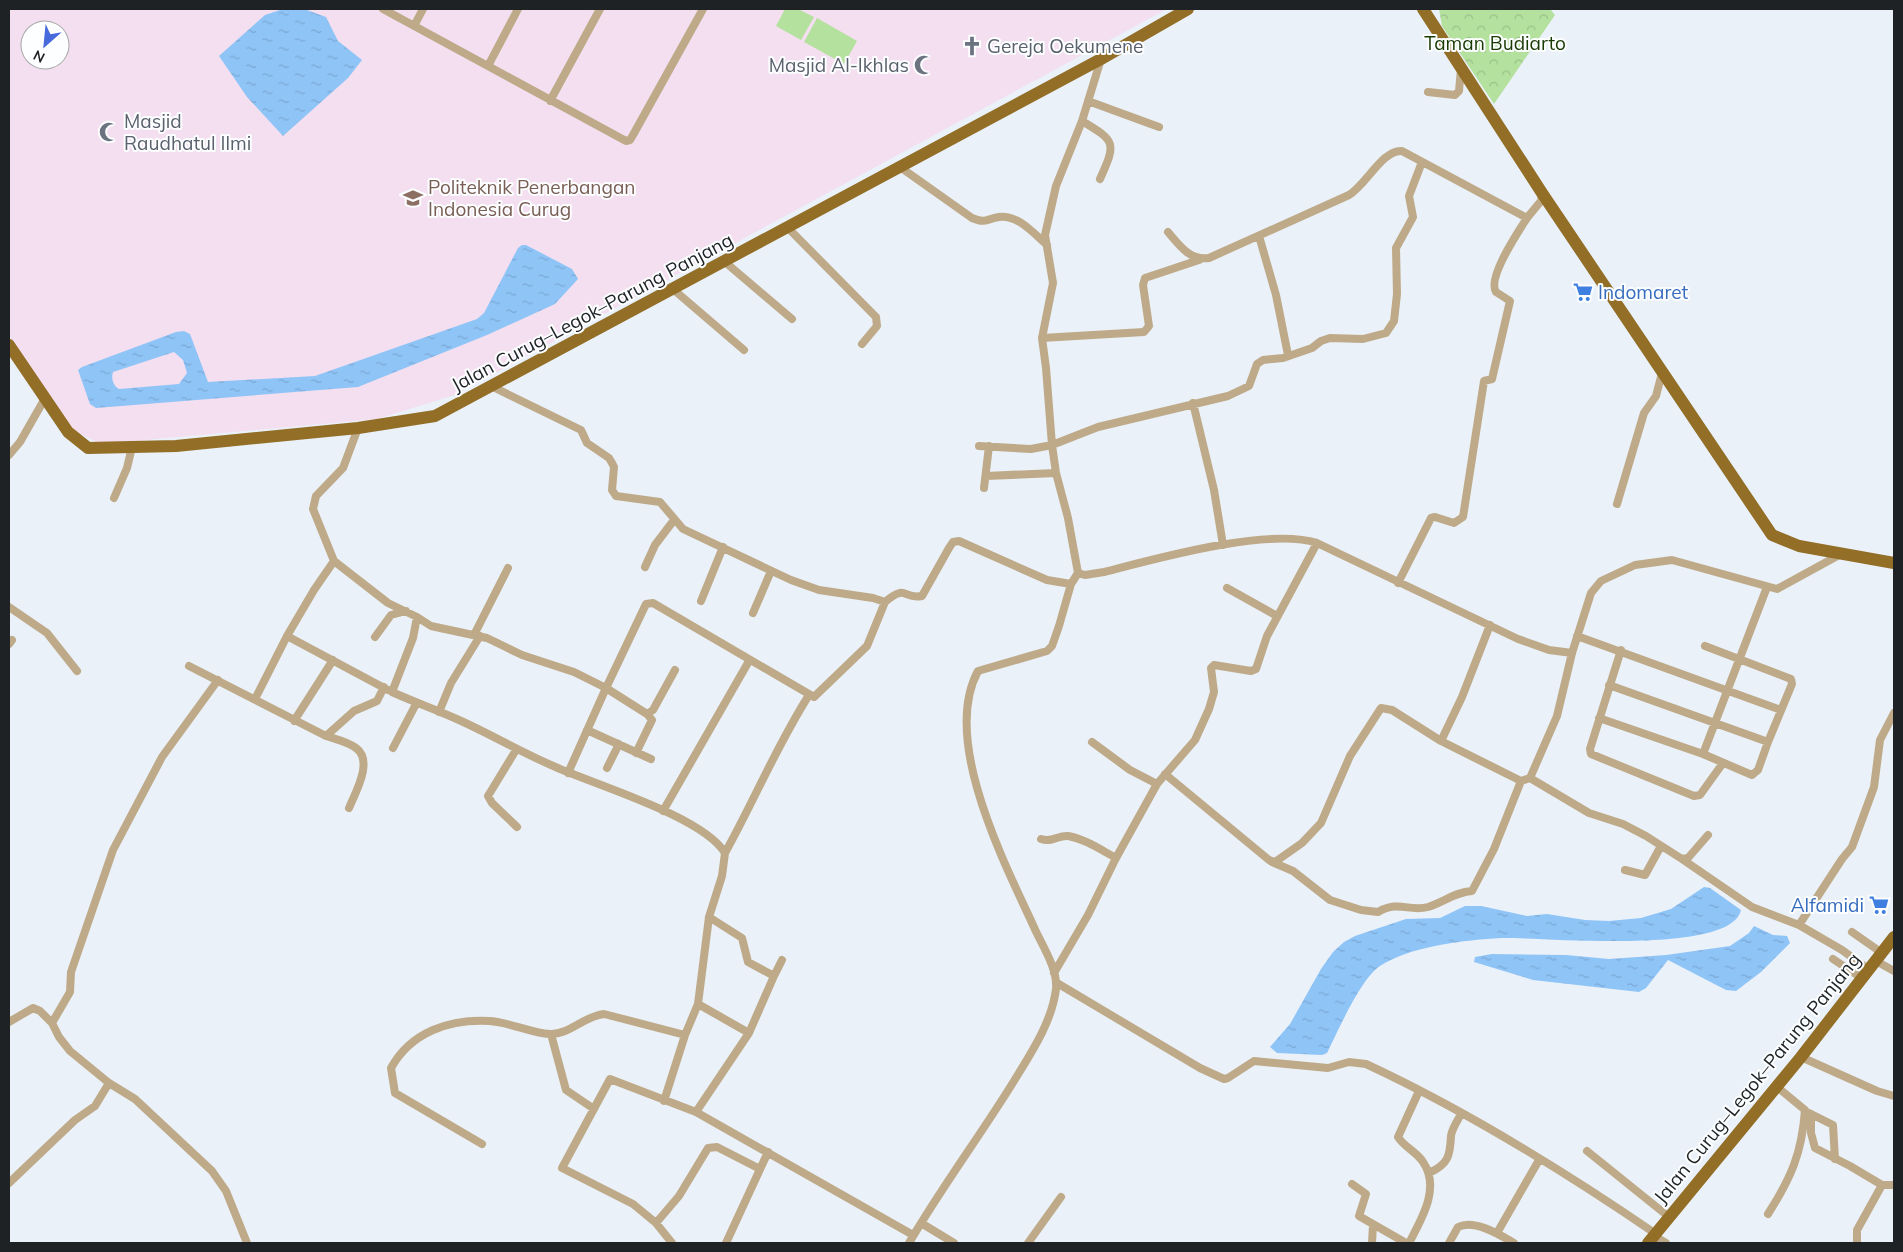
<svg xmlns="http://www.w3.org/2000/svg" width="1903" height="1252" font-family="Mulish,sans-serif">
<defs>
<pattern id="park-crowns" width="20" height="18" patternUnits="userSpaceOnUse" patternTransform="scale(1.25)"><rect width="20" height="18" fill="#b4e19e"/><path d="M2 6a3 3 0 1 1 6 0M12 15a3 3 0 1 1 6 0" fill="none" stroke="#9ac188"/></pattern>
<pattern id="water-ripples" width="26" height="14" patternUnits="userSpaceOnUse" patternTransform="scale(1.25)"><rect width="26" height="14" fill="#8fc4f7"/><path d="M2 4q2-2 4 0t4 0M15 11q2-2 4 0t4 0" fill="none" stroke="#7ba8d4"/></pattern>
</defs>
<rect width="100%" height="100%" fill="#eaf1f9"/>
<path fill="#f3dfef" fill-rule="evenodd" d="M9 9H1167L455 395 377 419 101 444 72 430 9 335ZM30 30H60V60H30Z"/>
<path fill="#b4e19e" d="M785 9H798L814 17 801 40 776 26Z
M817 18 857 41 844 64 804 42Z"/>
<path fill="url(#park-crowns)" d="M1439 9H1550L1555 15 1494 104 1442 26Z"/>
<path fill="url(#water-ripples)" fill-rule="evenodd" d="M283 9H304L326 17 338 41 362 60 348 78 283 136 247 97 219 56 265 15Z
M522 245H526L572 269 578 279 555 304 487 335 358 387 96 408 90 404 78 370 82 367 176 332 184 331 190 334 208 382 315 376 477 319 484 313 518 248ZM174 352 183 360 187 373 179 384 119 389C113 386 111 378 113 372Z
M1704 887 1710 888 1741 910C1731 956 1541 937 1501 938 1466 940 1410 946 1380 966 1361 978 1338 1031 1327 1053L1322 1055 1277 1053 1270 1047 1290 1024 1321 969 1333 952 1344 942 1355 936 1406 919 1440 918 1465 906H1481L1527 916 1547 914 1585 920 1609 921 1641 918 1671 909Z
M1754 926 1773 935 1787 936 1790 943 1761 972 1736 991 1726 990 1668 960 1646 988 1639 992 1533 980 1474 962 1475 957 1492 954 1566 955 1609 959 1666 955 1730 946 1749 933Z"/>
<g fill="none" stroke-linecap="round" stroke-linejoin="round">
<path stroke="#beaa88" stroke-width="8" d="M383 9 626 141 630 140 633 135 703 9
M414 26 423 9
M488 66 518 9
M1428 92 1455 95 1459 91 1461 69
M550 101 600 9
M1088 101 1159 127
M1082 121C1115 141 1117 142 1100 179
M900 167 972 218C986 224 986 219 999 217 1019 215 1033 233 1047 245
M788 228 876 317 877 326 862 344
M1168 232C1179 245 1190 261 1209 258L1349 195C1366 185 1383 149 1402 151L1527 218 1541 201 1542 193
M1259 236 1276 295 1288 355
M725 262 792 319
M674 290 744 350
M1042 338 1144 332 1149 326 1143 285 1145 278 1199 260
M493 387 581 430 587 443 609 458 612 463 614 467 612 490 616 496 660 502 683 529 791 580 819 590 873 598 885 602C907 583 903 600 922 596L949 548 953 542 959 541 1047 580 1071 584
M1193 403 1214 490 1223 545
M358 428 343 468 316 496 313 509 334 561 388 603 417 617 413 638 392 692C414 702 437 710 459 720 490 734 519 751 551 765 592 784 703 816 725 853L722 876 709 917 698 1004 685 1035 664 1101
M979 446 1031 449 1052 445 1098 427 1228 396 1249 386 1257 364 1263 360 1283 358 1312 348 1321 341 1330 338 1363 339 1386 333 1394 321 1397 294 1396 248 1413 217 1409 196 1422 162
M9 455 20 442 44 400
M986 476 1056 473
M984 488 989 446
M114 498 127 468 132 447
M1617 504 1644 413 1656 396 1662 373
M334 561 314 590 287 636 388 690
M645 567 655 545 674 520
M1078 573 1085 575 1104 572C1155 559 1268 527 1317 543L1518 639 1549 650 1572 653
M1398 583 1431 518 1435 517 1454 523 1463 517 1484 381 1492 379 1510 301 1496 292C1487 278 1518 232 1527 218
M1227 588 1277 616
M701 601 723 547
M9 607 47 633 77 671
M753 613 771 571
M417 617 431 626 487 638 522 655 574 672 606 688 646 604 653 603 814 697 867 646 885 602
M474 635 508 568
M1577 636 1781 710
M375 637 391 615 406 611
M9 644 12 640
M1621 650 1590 749 1591 754 1694 796 1700 795 1723 763
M189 666 326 736 354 711 377 701 384 687
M1609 685 1768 742 1792 684 1791 679 1705 646
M255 699 287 636
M439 712 451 683 480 636
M1599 718 1703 754 1752 775 1758 770 1768 742
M294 721 333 660
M587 730 651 759
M326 736C335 739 348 742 356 748 374 761 355 793 349 808
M1441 741 1521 781 1530 778 1557 716 1572 653 1591 593 1601 581 1635 565 1672 560 1777 589 1841 554
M1092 742 1130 770 1157 784
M393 748 416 704
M516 750 488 796 492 803 517 827
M636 753 652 720 647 714
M1703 754 1767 587
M607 768 619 744
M568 773 606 688 647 714 653 710 675 670
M1165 774 1269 860 1275 862 1302 843 1321 823 1350 756 1381 708 1392 710 1441 741 1462 697 1490 625
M1530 778 1589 813 1623 824 1646 836 1682 859 1688 858 1708 835
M663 811 749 661
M1041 839C1052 843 1058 835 1068 836 1085 839 1101 850 1116 858L1157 784 1195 740 1209 709 1214 692 1211 668 1214 665 1251 671 1256 669 1267 636 1317 543
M725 853C754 801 777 745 809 695
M1682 859 1752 907 1799 925 1842 950 1868 969
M1272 862 1293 871 1330 900 1361 910 1378 912C1399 900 1409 912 1428 907 1444 902 1455 892 1472 891L1494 849 1521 781
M1625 870 1645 875 1661 846
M1799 925 1842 859 1852 847 1874 787 1880 740 1894 713
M1852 932 1882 953
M1833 959 1860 977
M1876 961 1894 971
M1054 973 1088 915 1116 858
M774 976 782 960
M1057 983 1200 1068 1224 1079 1228 1078 1254 1061 1328 1068 1349 1062 1366 1064C1467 1111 1564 1171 1656 1234
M698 1004 749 1033
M9 1022 33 1008 40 1011 52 1023 59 1037 70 1051 109 1083 135 1099 212 1171 226 1191 247 1243
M52 1023 70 992 71 972 113 850 162 757 218 680
M551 1034 566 1090 594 1109
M1801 1057 1877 1091 1894 1096
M696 1112 749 1033 774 976 748 962 742 938 709 917
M1809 1113 1833 1125 1835 1159
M1811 1114V1133L1815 1148 1850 1166 1882 1185H1894
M482 1144 395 1093 391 1068C411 1032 449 1019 489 1021 510 1022 530 1033 550 1034 569 1035 584 1016 604 1014L685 1035
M1587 1151 1669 1217
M1429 1173C1449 1164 1450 1155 1451 1136 1452 1128 1458 1120 1461 1114
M9 1183 75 1120 95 1106 109 1083
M1352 1184 1366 1194 1359 1216 1406 1243
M1768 1214C1791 1178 1802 1153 1805 1110L1776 1086
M656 1223 679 1196 708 1148 717 1147 760 1169
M921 1223 954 1243
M1497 1233 1539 1160
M1654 1236 1666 1243
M672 1243 656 1223 633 1204 562 1168 610 1079 696 1112 913 1235
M726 1243 768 1152
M909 1243C941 1188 980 1136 1014 1081 1031 1053 1052 1022 1056 989 1058 968 1041 944 1033 925 1003 860 941 739 978 671L1047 651 1052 646 1059 626 1071 584 1078 573 1068 518 1056 473 1052 445 1046 368 1042 338 1053 283 1045 235 1056 186 1082 121 1101 59
M1028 1243 1061 1197
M1372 1243 1373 1225
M1409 1243C1421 1220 1441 1188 1423 1162 1417 1152 1404 1147 1398 1137L1419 1091
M1449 1243 1458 1227C1475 1219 1500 1235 1514 1243
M1857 1243V1230L1882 1185"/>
<path stroke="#926e27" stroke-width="12" d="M1423 9 1542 193 1772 535 1799 546 1894 563
M9 345 68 432 88 448 176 446 358 428 435 416 1101 59 1188 9
M1648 1243 1801 1057 1894 937"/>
</g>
<defs>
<symbol id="church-bare" viewBox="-9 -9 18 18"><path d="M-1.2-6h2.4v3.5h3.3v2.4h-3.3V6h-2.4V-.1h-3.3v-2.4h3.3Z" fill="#6b7280" stroke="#fcfeff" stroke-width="2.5" paint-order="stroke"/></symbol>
<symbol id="mosque-bare" viewBox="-9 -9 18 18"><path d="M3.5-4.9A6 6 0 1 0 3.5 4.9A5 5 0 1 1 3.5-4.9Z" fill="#6b7280" stroke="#fcfeff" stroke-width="2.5" paint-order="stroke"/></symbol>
<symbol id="university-bare" viewBox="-9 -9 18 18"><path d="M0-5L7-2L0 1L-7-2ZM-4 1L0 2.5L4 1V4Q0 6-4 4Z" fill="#8d6e63" stroke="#fcfeff" stroke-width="2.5" paint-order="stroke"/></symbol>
<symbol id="supermarket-bare" viewBox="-9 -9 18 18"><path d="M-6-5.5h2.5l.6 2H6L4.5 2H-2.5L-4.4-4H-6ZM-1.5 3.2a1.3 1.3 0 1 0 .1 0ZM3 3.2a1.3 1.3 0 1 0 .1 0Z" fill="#3f7fe0" stroke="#fcfeff" stroke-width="2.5" paint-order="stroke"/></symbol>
</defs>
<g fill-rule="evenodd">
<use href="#church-bare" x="958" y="32" width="28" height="28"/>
<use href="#mosque-bare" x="910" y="51" width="28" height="28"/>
<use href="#mosque-bare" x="95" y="118" width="28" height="28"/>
<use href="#university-bare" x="399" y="184" width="28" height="28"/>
<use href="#supermarket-bare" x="1569" y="278" width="28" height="28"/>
<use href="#supermarket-bare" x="1865" y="891" width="28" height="28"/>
</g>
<g text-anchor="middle" stroke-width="4" stroke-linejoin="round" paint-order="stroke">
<g font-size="19" fill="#1a3a04" stroke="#fcfeff">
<text x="1495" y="50">Taman Budiarto</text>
</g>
<g font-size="19" fill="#5b616d" stroke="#fcfeff" text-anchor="start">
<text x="987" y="53">Gereja Oekumene</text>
<text x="909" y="72" text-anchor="end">Masjid Al-Ikhlas</text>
<text x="124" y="128">Masjid<tspan x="124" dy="22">Raudhatul Ilmi</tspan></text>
</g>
<g font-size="19" fill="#785e54" stroke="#fcfeff" text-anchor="start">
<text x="428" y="194">Politeknik Penerbangan<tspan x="428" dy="22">Indonesia Curug</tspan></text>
</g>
<g font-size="19" fill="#366cbe" stroke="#fcfeff" text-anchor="start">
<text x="1598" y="299">Indomaret</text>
<text x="1864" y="912" text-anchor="end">Alfamidi</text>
</g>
<g font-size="19" fill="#1f2224" stroke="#fcfeff">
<text transform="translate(592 312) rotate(-28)" y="7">Jalan Curug–Legok–Parung Panjang</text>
<text transform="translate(1757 1078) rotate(-51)" y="7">Jalan Curug–Legok–Parung Panjang</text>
</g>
</g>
<rect width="1903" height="1252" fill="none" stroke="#1f2224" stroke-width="20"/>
<g transform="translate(45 45) rotate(207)"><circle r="24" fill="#fcfeff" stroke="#a4a6a7"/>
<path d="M0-4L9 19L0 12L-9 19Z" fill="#4769dc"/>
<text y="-8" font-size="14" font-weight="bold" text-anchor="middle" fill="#1f2224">N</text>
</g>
</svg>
